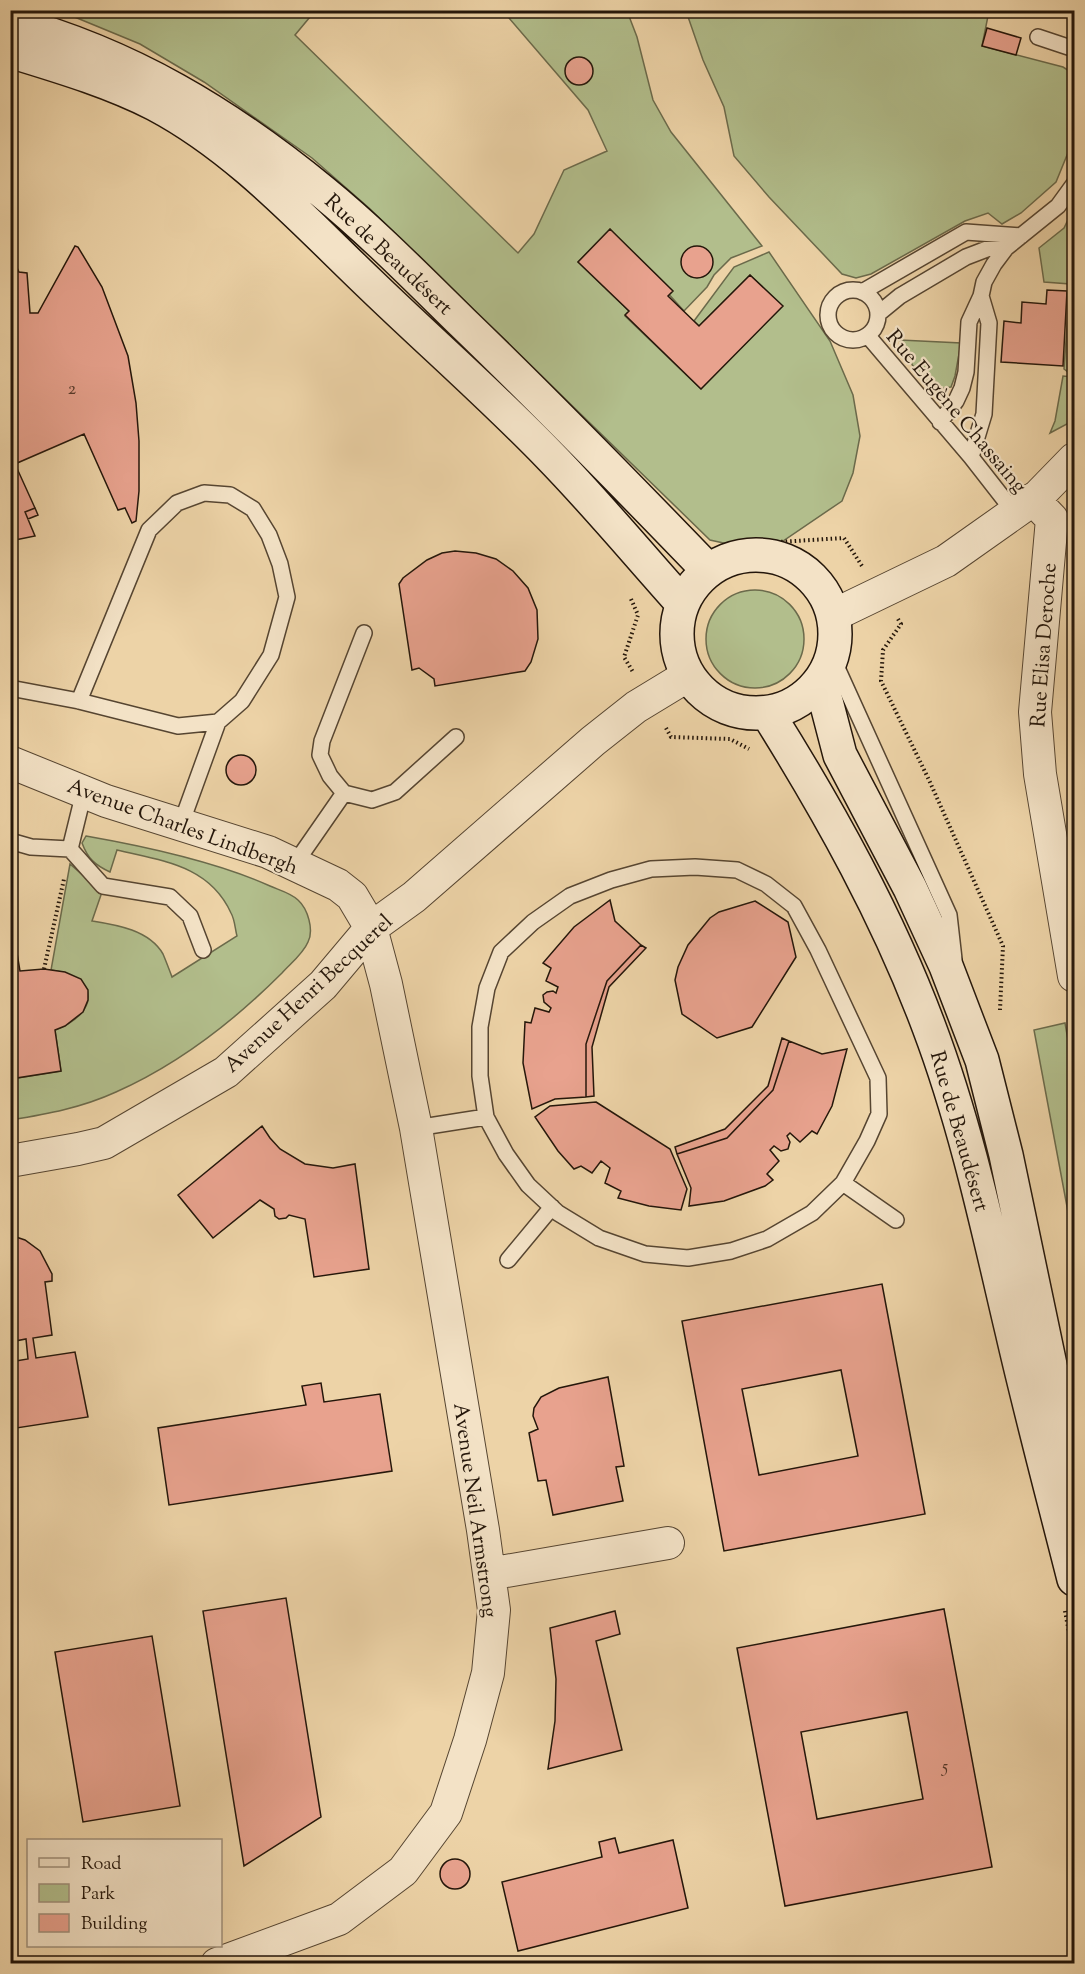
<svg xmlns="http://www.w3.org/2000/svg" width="1085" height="1974" font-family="'Sorts Mill Goudy',serif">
<rect width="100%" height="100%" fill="#edd3a7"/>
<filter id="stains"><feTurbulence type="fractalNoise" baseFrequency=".00333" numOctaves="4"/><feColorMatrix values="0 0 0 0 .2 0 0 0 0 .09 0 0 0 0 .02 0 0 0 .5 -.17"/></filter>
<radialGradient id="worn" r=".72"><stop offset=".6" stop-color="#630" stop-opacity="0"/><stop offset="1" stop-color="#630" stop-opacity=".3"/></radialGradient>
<path fill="#b2be8c" stroke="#6b6a4b" stroke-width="1.5" d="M60 11H329L310 17 295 35 518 253 534 234 564 170 607 151 588 110 503 11H627L637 37 653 100 671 132 762 246 731 258 714 275 707 287 684 311 610 229 578 262 629 311 625 316 701 389 782 306 750 275 699 326 694 321 734 267 769 252 830 341 853 395 860 436 853 473 842 501 783 541 746 548 710 540 369 208 312 158 204 82 140 44Z
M686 11H989L982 46 1063 67 1074 74V138L1056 182 1021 213 1002 224 988 213 965 221 871 274 856 278 842 274 769 197 734 156 724 107 703 60Z
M1074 207V412L1067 424 1050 433 1055 421 1063 376 1074 377 1064 369 1070 284 1044 282 1039 248 1064 228Z
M900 340 961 343 955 376 951 387C945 388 937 389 931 386 918 378 905 354 900 340Z
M706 639a49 49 0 1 1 98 0a49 49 0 1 1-98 0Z
M86 836C143 846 217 862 270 886 279 890 291 893 298 900 308 909 314 930 308 942 303 954 290 964 282 973 234 1021 177 1065 116 1092 81 1108 47 1114 11 1120V1079L61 1071 55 1030C98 1014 102 977 51 970L70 864 102 892 92 921C117 925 149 930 163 954 166 961 169 969 172 977L237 936C235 929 235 920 231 913 209 865 162 861 117 850L110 872C95 865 88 859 82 843Z
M1065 1023 1074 1074V1244L1034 1030Z"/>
<path fill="#e8a28e" stroke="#24160a" stroke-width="1.5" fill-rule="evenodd" d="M1049 10H1074V14L1073 18Z
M987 28 1021 38 1016 55 982 46Z
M565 71a14 14 0 1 1 28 0a14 14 0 1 1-28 0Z
M610 229 673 291 668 296 699 326 750 275 783 306 701 389 625 315 629 311 578 262Z
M681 262a16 16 0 1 1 32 0a16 16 0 1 1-32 0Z
M75 246 78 247 102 287 128 356 136 403 139 441V491L136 521 132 523 125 508 118 510 84 434 15 464 35 508 25 512 35 536 10 541V253L19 272 27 273 30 313H38Z
M1047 290 1067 291 1063 366 1001 362 1004 321 1021 323 1022 302 1046 304Z
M35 508 38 515 28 519 25 512Z
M455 551 476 553 496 559 513 571 528 588 537 610 538 639 531 662 525 671 435 686 434 679 419 668 412 670 399 584 403 578 427 560 442 553Z
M226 770a15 15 0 1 1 30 0a15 15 0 1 1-30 0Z
M610 900 615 921 641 945 607 981 586 1044V1097L555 1099 532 1109 523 1063 525 1022 531 1023 535 1008 549 1012 551 1008 544 1002 543 995 547 992 553 991 556 993 558 987 546 981 551 968 543 963 574 927Z
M755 901 788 922 796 957 752 1027 717 1038 682 1014 675 980 678 967 688 945 710 918 719 912Z
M10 911 20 971 44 969 65 972 81 979 88 990V1000L83 1012 65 1026 55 1030 61 1071 10 1079Z
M641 945 646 948 609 987 592 1047 594 1096 586 1097V1044L607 981Z
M782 1038 789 1041 773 1090 727 1138 677 1154 675 1147 725 1129 768 1086Z
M789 1041 822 1054 847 1049 832 1106 817 1134 812 1131 800 1142 790 1133 787 1136 790 1142 788 1149 781 1151 774 1146 770 1150 779 1161 767 1174 773 1180 765 1186 724 1201 689 1206 691 1188 677 1154 727 1138 773 1090Z
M596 1102 670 1149 687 1189 681 1210 649 1206 618 1198 621 1191 605 1183 610 1168 601 1161 592 1173 581 1166 574 1169 558 1151 535 1117 550 1106Z
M262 1126 270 1138 280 1149 305 1164 333 1168 355 1164 369 1269 314 1277 305 1219 289 1215 286 1218 279 1219 275 1216 274 1209 260 1200 213 1238 178 1195Z
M10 1235 25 1240 40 1251 52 1274V1281L45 1282 52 1335 33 1338 36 1358 75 1352 88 1417 10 1429V1362L28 1359 26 1339 10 1342Z
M882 1284 925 1514 724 1551 682 1321ZM841 1370 858 1456 759 1475 742 1389Z
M608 1377 624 1466 616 1467 623 1501 553 1515 546 1480 538 1481 529 1433 538 1429 533 1416 534 1408 541 1397 559 1388Z
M321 1383 324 1402 380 1394 392 1471 169 1505 158 1428 306 1405 302 1386Z
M286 1598 321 1817 244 1866 203 1611Z
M944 1609 992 1867 785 1906 737 1648ZM907 1712 923 1799 817 1819 801 1732Z
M615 1611 620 1634 596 1641 622 1750 548 1769 555 1721 556 1679 550 1628Z
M152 1636 180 1806 83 1822 55 1652Z
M10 1744 14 1764 10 1765Z
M615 1838 619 1853 673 1840 688 1908 518 1951 502 1882 602 1857 599 1842Z
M440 1874a15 15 0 1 1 30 0a15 15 0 1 1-30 0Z"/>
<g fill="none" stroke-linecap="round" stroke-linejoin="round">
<defs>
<path id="service" d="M1038 37 1074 49
M828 315a25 25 0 1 1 50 0a25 25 0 1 1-50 0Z
M862 292 966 232 1021 236
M878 314 900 296 966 257 1013 239
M868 336 971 457 1014 512
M940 422 956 401 962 388 966 372 969 322 981 296 984 282 994 264 1006 248 1058 206 1074 184
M971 457 984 414 989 323 981 296
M833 659 949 915 954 959
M10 688 79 701 178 726 218 722 242 701 271 655 287 597 280 564 269 535 253 509 230 495 204 493 177 503 149 530 79 701
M344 793 330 776 320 755 322 741 364 633
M181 824 218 722
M10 841 31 847 70 849 103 886 170 897 190 916 203 950
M70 849 84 792
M294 865 344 793 372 800 395 792 456 737
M695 867 737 870 766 884 794 906 818 950 878 1078 879 1114 867 1141 843 1183 812 1213 767 1239 731 1251 688 1258 645 1254 599 1238 558 1213 528 1185 506 1154 486 1117 480 1076V1027L487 988 501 952 533 922 570 896 611 880 651 869Z
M416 1128 486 1117
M843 1183 896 1220
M508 1260 552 1207"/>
<path id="minor" d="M1033 499 1052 519 1035 712 1040 774 1074 976
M834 615 946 561 1038 496 1074 459
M10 762 106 801 268 852 338 885 352 896 371 928 386 984 416 1128 483 1530 494 1610 488 1673 470 1740 446 1813 403 1871 339 1919 217 1964
M10 1161 78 1149 104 1143 226 1072 323 985 371 928 414 897 593 741 636 707 687 676
M489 1574 668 1543"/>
<path id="secondary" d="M10 22C130 55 228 114 323 192 372 232 417 278 462 322 546 403 627 486 708 570
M10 51C59 66 110 81 155 104 238 148 302 219 369 283 429 341 492 396 549 455 595 502 638 554 682 603
M677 634a79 79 0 1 1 158 0a79 79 0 1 1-158 0Z
M821 682 840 755 910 888 946 966 982 1060 1006 1155 1059 1408 1072 1499
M768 714C830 813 888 917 929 1027 966 1125 988 1229 1012 1331 1031 1414 1053 1496 1074 1579"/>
</defs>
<use href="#service" stroke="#564531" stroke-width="18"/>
<use href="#minor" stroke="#564531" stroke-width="34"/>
<use href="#secondary" stroke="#24160a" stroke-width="36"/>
<path stroke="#24160a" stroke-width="4" stroke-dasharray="1.5 3" stroke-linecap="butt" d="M732 547 762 543 844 538 862 566
M631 599 638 615 624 657 633 672
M898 619 901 624 883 650 881 681 929 780 1003 946 1000 1010
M666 728 671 737 730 739 749 749
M44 969 64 879
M1065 1611 1074 1659"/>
<use href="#service" stroke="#f3e2c6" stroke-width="15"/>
<use href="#minor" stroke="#f3e2c6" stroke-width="32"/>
<use href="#secondary" stroke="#f3e2c6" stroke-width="33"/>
</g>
<g text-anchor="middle" stroke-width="4.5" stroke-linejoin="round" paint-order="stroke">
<g font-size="18" fill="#55392b">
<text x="72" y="394">2</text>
<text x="945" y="1772">5</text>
</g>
<g font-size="21" fill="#24160a" stroke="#f3e2c6">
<text transform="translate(389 254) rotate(43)" y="7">Rue de Beaudésert</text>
<text transform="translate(957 411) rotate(50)" y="7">Rue Eugène Chassaing</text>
<text transform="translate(1043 645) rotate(-86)" y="7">Rue Elisa Deroche</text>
<text transform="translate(183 826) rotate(20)" y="7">Avenue Charles Lindbergh</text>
<text transform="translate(308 993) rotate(-43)" y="7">Avenue Henri Becquerel</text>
<text transform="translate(960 1131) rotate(74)" y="7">Rue de Beaudésert</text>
<text transform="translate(476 1510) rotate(82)" y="7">Avenue Neil Armstrong</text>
</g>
</g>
<rect width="1085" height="1974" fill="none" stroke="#edd3a7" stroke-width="36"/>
<rect x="12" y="12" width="1061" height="1950" fill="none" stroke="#24160a" stroke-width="3"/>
<rect x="18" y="18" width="1049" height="1938" fill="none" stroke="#24160a" stroke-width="1.5"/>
<rect x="27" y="1839" width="195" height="108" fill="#f3e2c6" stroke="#a0907b" stroke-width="1.5"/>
<rect x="39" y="1858" width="30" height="9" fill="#f3e2c6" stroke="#a0907b" stroke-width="1.5"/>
<text x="81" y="1869" font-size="18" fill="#24160a">Road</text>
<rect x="39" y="1884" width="30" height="18" fill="#b2be8c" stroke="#a0907b" stroke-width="1.5"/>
<text x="81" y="1899" font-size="18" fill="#24160a">Park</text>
<rect x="39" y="1914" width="30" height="18" fill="#e8a28e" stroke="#a0907b" stroke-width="1.5"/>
<text x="81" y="1929" font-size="18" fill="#24160a">Building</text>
<rect width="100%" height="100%" filter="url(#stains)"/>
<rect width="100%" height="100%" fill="url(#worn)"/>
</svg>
